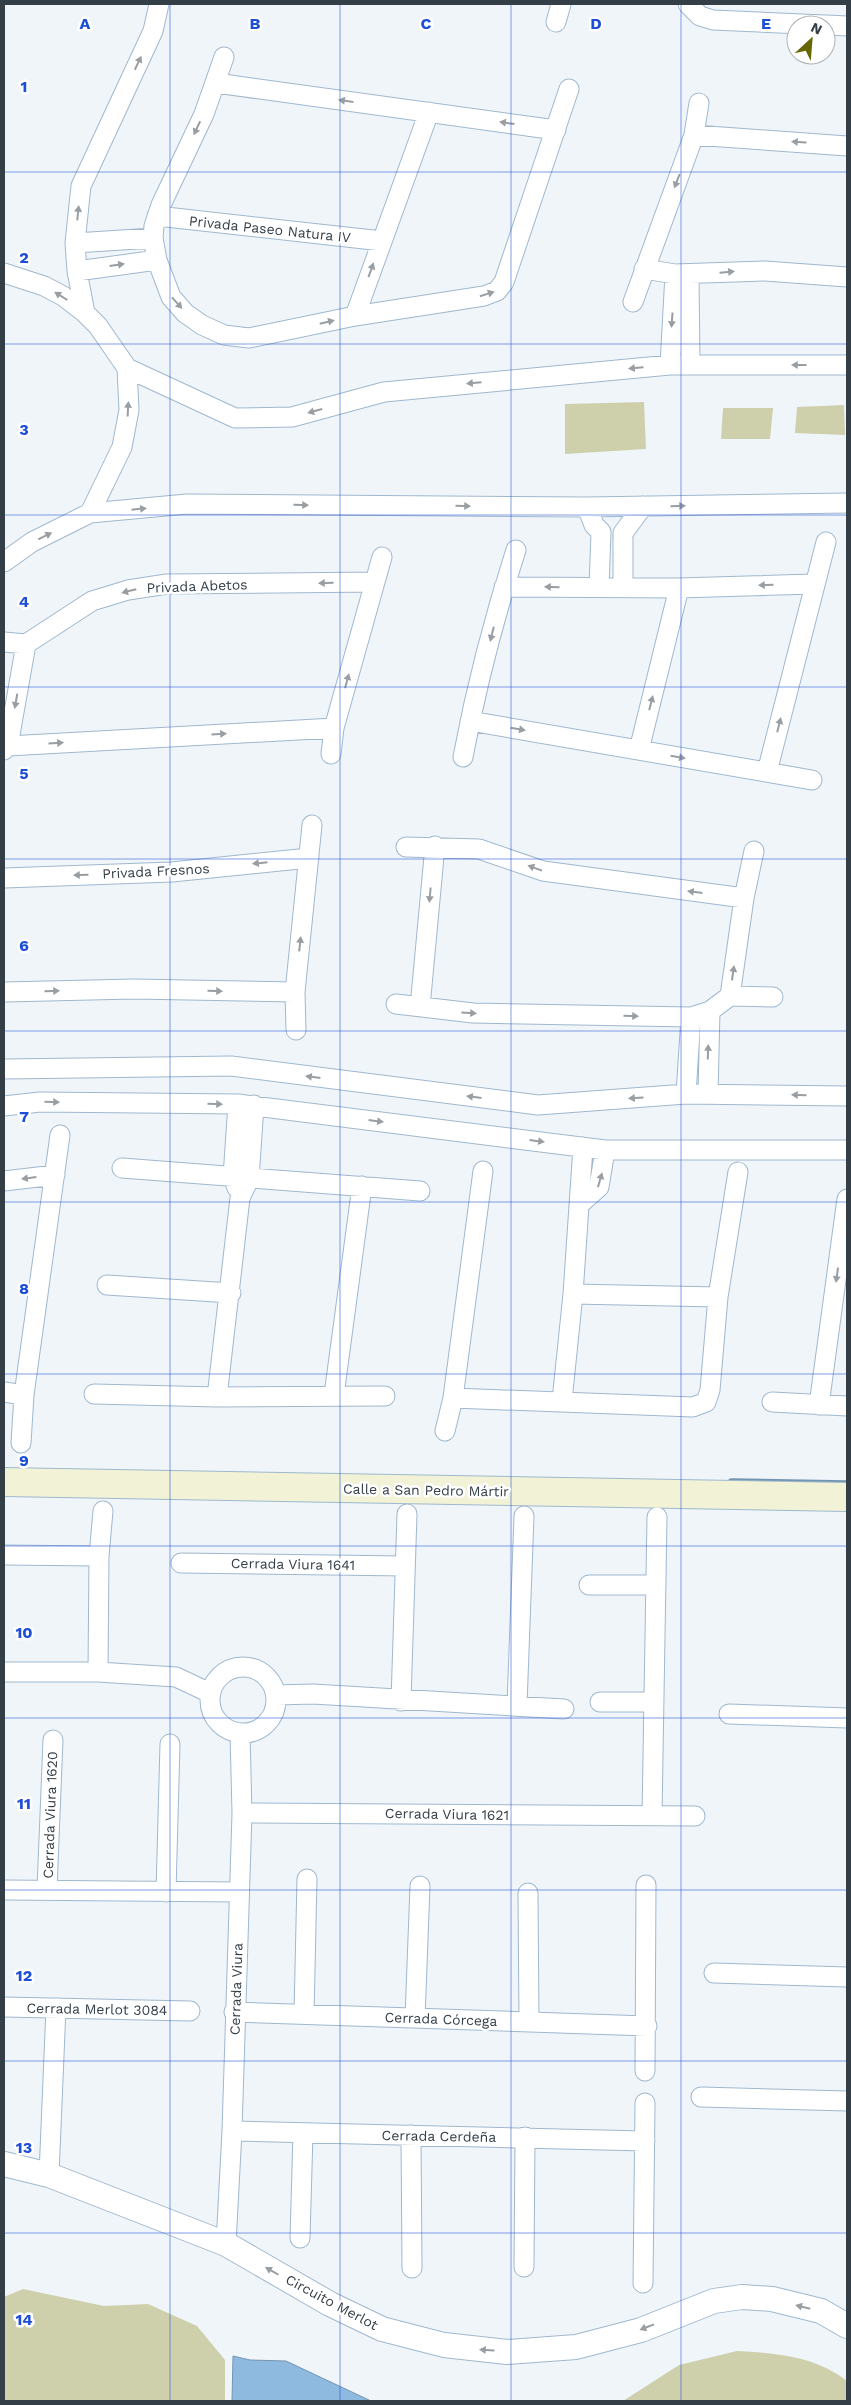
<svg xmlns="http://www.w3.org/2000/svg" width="851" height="2405" font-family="'Work Sans',sans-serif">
<rect width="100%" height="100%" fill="#f0f5fa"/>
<path fill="#ced0ac" d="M644 402 646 449 565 454V404Z
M844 405 845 435 795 433 797 407Z
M723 408H773L770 439H721Z
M23 2289 104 2306 148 2304 197 2326 225 2360V2401H4V2297Z
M737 2351C775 2353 816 2356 847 2381V2401H623L679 2365Z"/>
<path fill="#8ebae0" stroke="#7395b2" d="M233 2356 250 2360 286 2361 371 2401H232Z"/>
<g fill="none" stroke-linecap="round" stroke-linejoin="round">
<path stroke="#7395b2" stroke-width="5.5" d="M731 1481 847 1483"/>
<defs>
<path id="minor" d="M688 4 700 16 713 20 824 25
M556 22 561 4
M826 25 847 26
M224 57 204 114 161 205 154 226 153 238 157 260 171 297 185 313 202 325 224 335 249 338 355 316 484 296 497 291 504 282 569 89
M216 83 556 130
M694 135 847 146
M157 216 382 241
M75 243 153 238
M644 269 675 274 765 271 847 277
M77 271 157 260
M4 273 44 286 63 296 85 313 98 326 127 368 129 410 122 447 90 513 32 542 4 562
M689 275 690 364
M633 302 694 135 699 103
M85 313 77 271 75 243 81 186 153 31 159 4
M355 316 429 112
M670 365 675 274
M127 368 235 418 292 417 384 392 670 365H847
M587 507 594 525 601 532 599 588
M90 513 187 504 587 507 847 503
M504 587 679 588 814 584
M623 588V533L643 506
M4 642 26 644 92 601 128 590 167 584 374 582
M470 721 812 780
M8 746 334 728
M4 750 8 746 26 644
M639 750 679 588
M331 754 334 728 382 557
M463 757C476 688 494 618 516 550
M767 772 826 542
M406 847 479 849 543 871 744 898
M4 878 172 872 309 858
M4 992 134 989 295 992
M730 996 773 997
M396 1004 473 1013 691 1017 710 1011 730 996 744 898 754 851
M420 1007 435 846
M296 1030 295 992 312 825
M4 1069 231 1066 538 1105 686 1094 847 1096
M686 1094 691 1017
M708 1094 710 1011
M4 1106 40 1102 238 1104 605 1150H847
M122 1168 420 1191
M4 1181 55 1175
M237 1188 233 1177 238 1104
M580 1204 599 1187 605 1150
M107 1285 231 1293
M573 1294 718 1297
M4 1392 24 1395
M94 1394 217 1397 385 1396
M334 1395 362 1186
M217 1397 240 1198 249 1179 254 1105
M453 1398 693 1407 706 1402 710 1390 718 1297 738 1172
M562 1401 573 1294 583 1147
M772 1402 847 1406
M819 1405 847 1199
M445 1431 453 1398 483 1171
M21 1443 24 1395 60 1135
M4 1555 99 1556
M181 1563 405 1566
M589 1585H656
M210 1700a33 33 0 1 1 66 0a33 33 0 1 1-66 0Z
M4 1672H98L176 1677 210 1693
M98 1672 99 1556 103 1511
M276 1695 313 1694 564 1709
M401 1701 407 1514
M600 1702H654
M517 1705 524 1516
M729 1714 847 1718
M242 1813 695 1816
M652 1816 657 1517
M4 1890 239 1892
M47 1890 53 1740
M166 1892 170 1744
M528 1893 529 2022
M714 1973 847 1977
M4 2007 190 2011
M234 2012 647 2026
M304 2014 307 1879
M415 2018 420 1886
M645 2071 646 1885
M701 2097 847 2101
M232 2131 645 2141
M411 2135 412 2268
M49 2175 56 2008
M300 2238 303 2133
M226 2244 232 2131 242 1813 240 1733
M524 2267 525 2137
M643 2283 645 2103"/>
<path id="tertiary" d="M4 2164 49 2175 226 2244 330 2304 382 2329 444 2345 507 2352 576 2347 641 2330 714 2301 742 2297 772 2299 821 2311 847 2326"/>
<path id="secondary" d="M4 1482 847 1497"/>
</defs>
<use href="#minor" stroke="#9fb8ce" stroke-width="21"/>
<use href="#tertiary" stroke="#9fb8ce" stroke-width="26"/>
<use href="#secondary" stroke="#9fb8ce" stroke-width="30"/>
<use href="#minor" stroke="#fff" stroke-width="19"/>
<use href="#tertiary" stroke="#fff" stroke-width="24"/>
<use href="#secondary" stroke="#f1f2d6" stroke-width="28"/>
</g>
<defs><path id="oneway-solid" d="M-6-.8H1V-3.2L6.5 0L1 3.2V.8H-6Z" transform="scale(1.25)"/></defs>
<g fill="#999ea3">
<use href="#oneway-solid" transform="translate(138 63) rotate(-65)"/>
<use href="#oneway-solid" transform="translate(346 101) rotate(-172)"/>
<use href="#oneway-solid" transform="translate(507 123) rotate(-172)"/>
<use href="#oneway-solid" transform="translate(197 128) rotate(115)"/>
<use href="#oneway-solid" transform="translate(799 142) rotate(-176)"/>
<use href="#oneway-solid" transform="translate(677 181) rotate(111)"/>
<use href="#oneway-solid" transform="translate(78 213) rotate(-84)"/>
<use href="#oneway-solid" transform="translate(117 265) rotate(-8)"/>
<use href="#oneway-solid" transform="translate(371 270) rotate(-70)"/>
<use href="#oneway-solid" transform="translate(727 272) rotate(-5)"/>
<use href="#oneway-solid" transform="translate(487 294) rotate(-18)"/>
<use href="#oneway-solid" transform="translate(61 296) rotate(-148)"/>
<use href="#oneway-solid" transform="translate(177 303) rotate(48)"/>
<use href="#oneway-solid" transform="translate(672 320) rotate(94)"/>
<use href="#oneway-solid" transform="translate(327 322) rotate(-13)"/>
<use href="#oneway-solid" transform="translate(799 365) rotate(-180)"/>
<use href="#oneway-solid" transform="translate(636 368) rotate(175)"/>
<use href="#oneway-solid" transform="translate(474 383) rotate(175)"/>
<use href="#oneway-solid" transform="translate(128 409) rotate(-87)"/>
<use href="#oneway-solid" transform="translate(315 411) rotate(165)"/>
<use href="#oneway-solid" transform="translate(301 505) rotate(1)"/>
<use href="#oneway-solid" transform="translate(463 506) rotate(1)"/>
<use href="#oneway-solid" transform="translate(678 506) rotate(-1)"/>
<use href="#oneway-solid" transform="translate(139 509) rotate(-6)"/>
<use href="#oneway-solid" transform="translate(45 536) rotate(-26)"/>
<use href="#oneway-solid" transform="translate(326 583) rotate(179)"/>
<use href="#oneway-solid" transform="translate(766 585) rotate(178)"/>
<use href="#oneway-solid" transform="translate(552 587) rotate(-179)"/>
<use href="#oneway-solid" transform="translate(129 591) rotate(166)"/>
<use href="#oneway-solid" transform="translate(492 634) rotate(104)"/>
<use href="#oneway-solid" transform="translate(347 681) rotate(-75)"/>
<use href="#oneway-solid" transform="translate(16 701) rotate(100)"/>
<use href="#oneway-solid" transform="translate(651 703) rotate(-76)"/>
<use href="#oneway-solid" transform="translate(779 725) rotate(-76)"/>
<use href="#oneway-solid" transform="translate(518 729) rotate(10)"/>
<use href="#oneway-solid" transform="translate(219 734) rotate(-3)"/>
<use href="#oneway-solid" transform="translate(56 743) rotate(-3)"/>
<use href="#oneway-solid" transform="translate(678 757) rotate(10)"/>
<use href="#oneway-solid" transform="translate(260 863) rotate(174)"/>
<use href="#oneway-solid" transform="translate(535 868) rotate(-160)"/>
<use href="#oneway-solid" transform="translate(81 875) rotate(178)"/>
<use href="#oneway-solid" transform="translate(695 892) rotate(-173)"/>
<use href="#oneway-solid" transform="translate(430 895) rotate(95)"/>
<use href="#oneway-solid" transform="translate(300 944) rotate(-84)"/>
<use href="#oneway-solid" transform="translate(733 973) rotate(-82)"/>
<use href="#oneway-solid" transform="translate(52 991) rotate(-1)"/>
<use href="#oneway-solid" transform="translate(215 991) rotate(1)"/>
<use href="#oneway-solid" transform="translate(469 1013) rotate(3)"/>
<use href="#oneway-solid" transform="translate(631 1016) rotate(1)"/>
<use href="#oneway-solid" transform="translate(708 1052) rotate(-88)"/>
<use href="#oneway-solid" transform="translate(313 1077) rotate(-173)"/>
<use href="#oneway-solid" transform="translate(799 1095) rotate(-179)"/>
<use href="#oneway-solid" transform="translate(474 1097) rotate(-173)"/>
<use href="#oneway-solid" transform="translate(636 1098) rotate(176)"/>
<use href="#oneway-solid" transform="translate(52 1102) rotate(1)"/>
<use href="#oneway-solid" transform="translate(215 1104) rotate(1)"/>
<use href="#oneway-solid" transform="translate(376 1121) rotate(7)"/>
<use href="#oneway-solid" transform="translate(537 1141) rotate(7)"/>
<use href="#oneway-solid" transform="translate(29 1178) rotate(173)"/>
<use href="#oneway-solid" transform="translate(600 1180) rotate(-74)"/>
<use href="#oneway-solid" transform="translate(837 1275) rotate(98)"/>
<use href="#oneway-solid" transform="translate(272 2271) rotate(-150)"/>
<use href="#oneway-solid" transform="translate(803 2307) rotate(-166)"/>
<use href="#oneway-solid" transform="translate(647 2327) rotate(159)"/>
<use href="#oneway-solid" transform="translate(487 2350) rotate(-176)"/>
</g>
<path fill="none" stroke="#1d4ed8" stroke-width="1" stroke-opacity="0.55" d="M170 4V2401M340 4V2401M511 4V2401M681 4V2401M4 172H847M4 344H847M4 515H847M4 687H847M4 859H847M4 1031H847M4 1202H847M4 1374H847M4 1546H847M4 1718H847M4 1890H847M4 2061H847M4 2233H847"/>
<g text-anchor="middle" stroke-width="5" stroke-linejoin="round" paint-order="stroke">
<g font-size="14" fill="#333e47" stroke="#fff">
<text transform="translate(270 229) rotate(6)" y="5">Privada Paseo Natura IV</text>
<text transform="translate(197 586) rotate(-2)" y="5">Privada Abetos</text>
<text transform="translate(156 871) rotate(-3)" y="5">Privada Fresnos</text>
<text transform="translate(426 1490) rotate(1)" y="5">Calle a San Pedro Mártir</text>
<text transform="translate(293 1564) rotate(1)" y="5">Cerrada Viura 1641</text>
<text transform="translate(447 1814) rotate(1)" y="5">Cerrada Viura 1621</text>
<text transform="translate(50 1815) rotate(-88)" y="5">Cerrada Viura 1620</text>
<text transform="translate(236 1989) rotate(-88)" y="5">Cerrada Viura</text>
<text transform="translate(97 2009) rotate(1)" y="5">Cerrada Merlot 3084</text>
<text transform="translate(441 2019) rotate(2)" y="5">Cerrada Córcega</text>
<text transform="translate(439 2136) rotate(1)" y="5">Cerrada Cerdeña</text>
<text transform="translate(332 2302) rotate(28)" y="5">Circuito Merlot</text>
</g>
</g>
<g font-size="16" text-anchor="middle" font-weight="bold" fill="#1d4ed8" stroke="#fff" stroke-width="5" stroke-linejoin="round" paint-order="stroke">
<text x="85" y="29">A</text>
<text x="255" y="29">B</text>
<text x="426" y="29">C</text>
<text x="596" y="29">D</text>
<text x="766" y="29">E</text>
<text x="24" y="92">1</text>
<text x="24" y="263">2</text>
<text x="24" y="435">3</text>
<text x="24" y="607">4</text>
<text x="24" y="779">5</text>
<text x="24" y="951">6</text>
<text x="24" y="1122">7</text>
<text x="24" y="1294">8</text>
<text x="24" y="1466">9</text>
<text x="24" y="1638">10</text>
<text x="24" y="1809">11</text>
<text x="24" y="1981">12</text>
<text x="24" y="2153">13</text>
<text x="24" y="2325">14</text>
</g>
<rect width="851" height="2405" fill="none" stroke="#333e47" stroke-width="10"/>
<g transform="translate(811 40) rotate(26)"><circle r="24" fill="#ffffff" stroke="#adb2b5"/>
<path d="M0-4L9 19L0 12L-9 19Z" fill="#666701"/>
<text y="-8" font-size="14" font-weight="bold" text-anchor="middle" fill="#333e47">N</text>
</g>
</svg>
